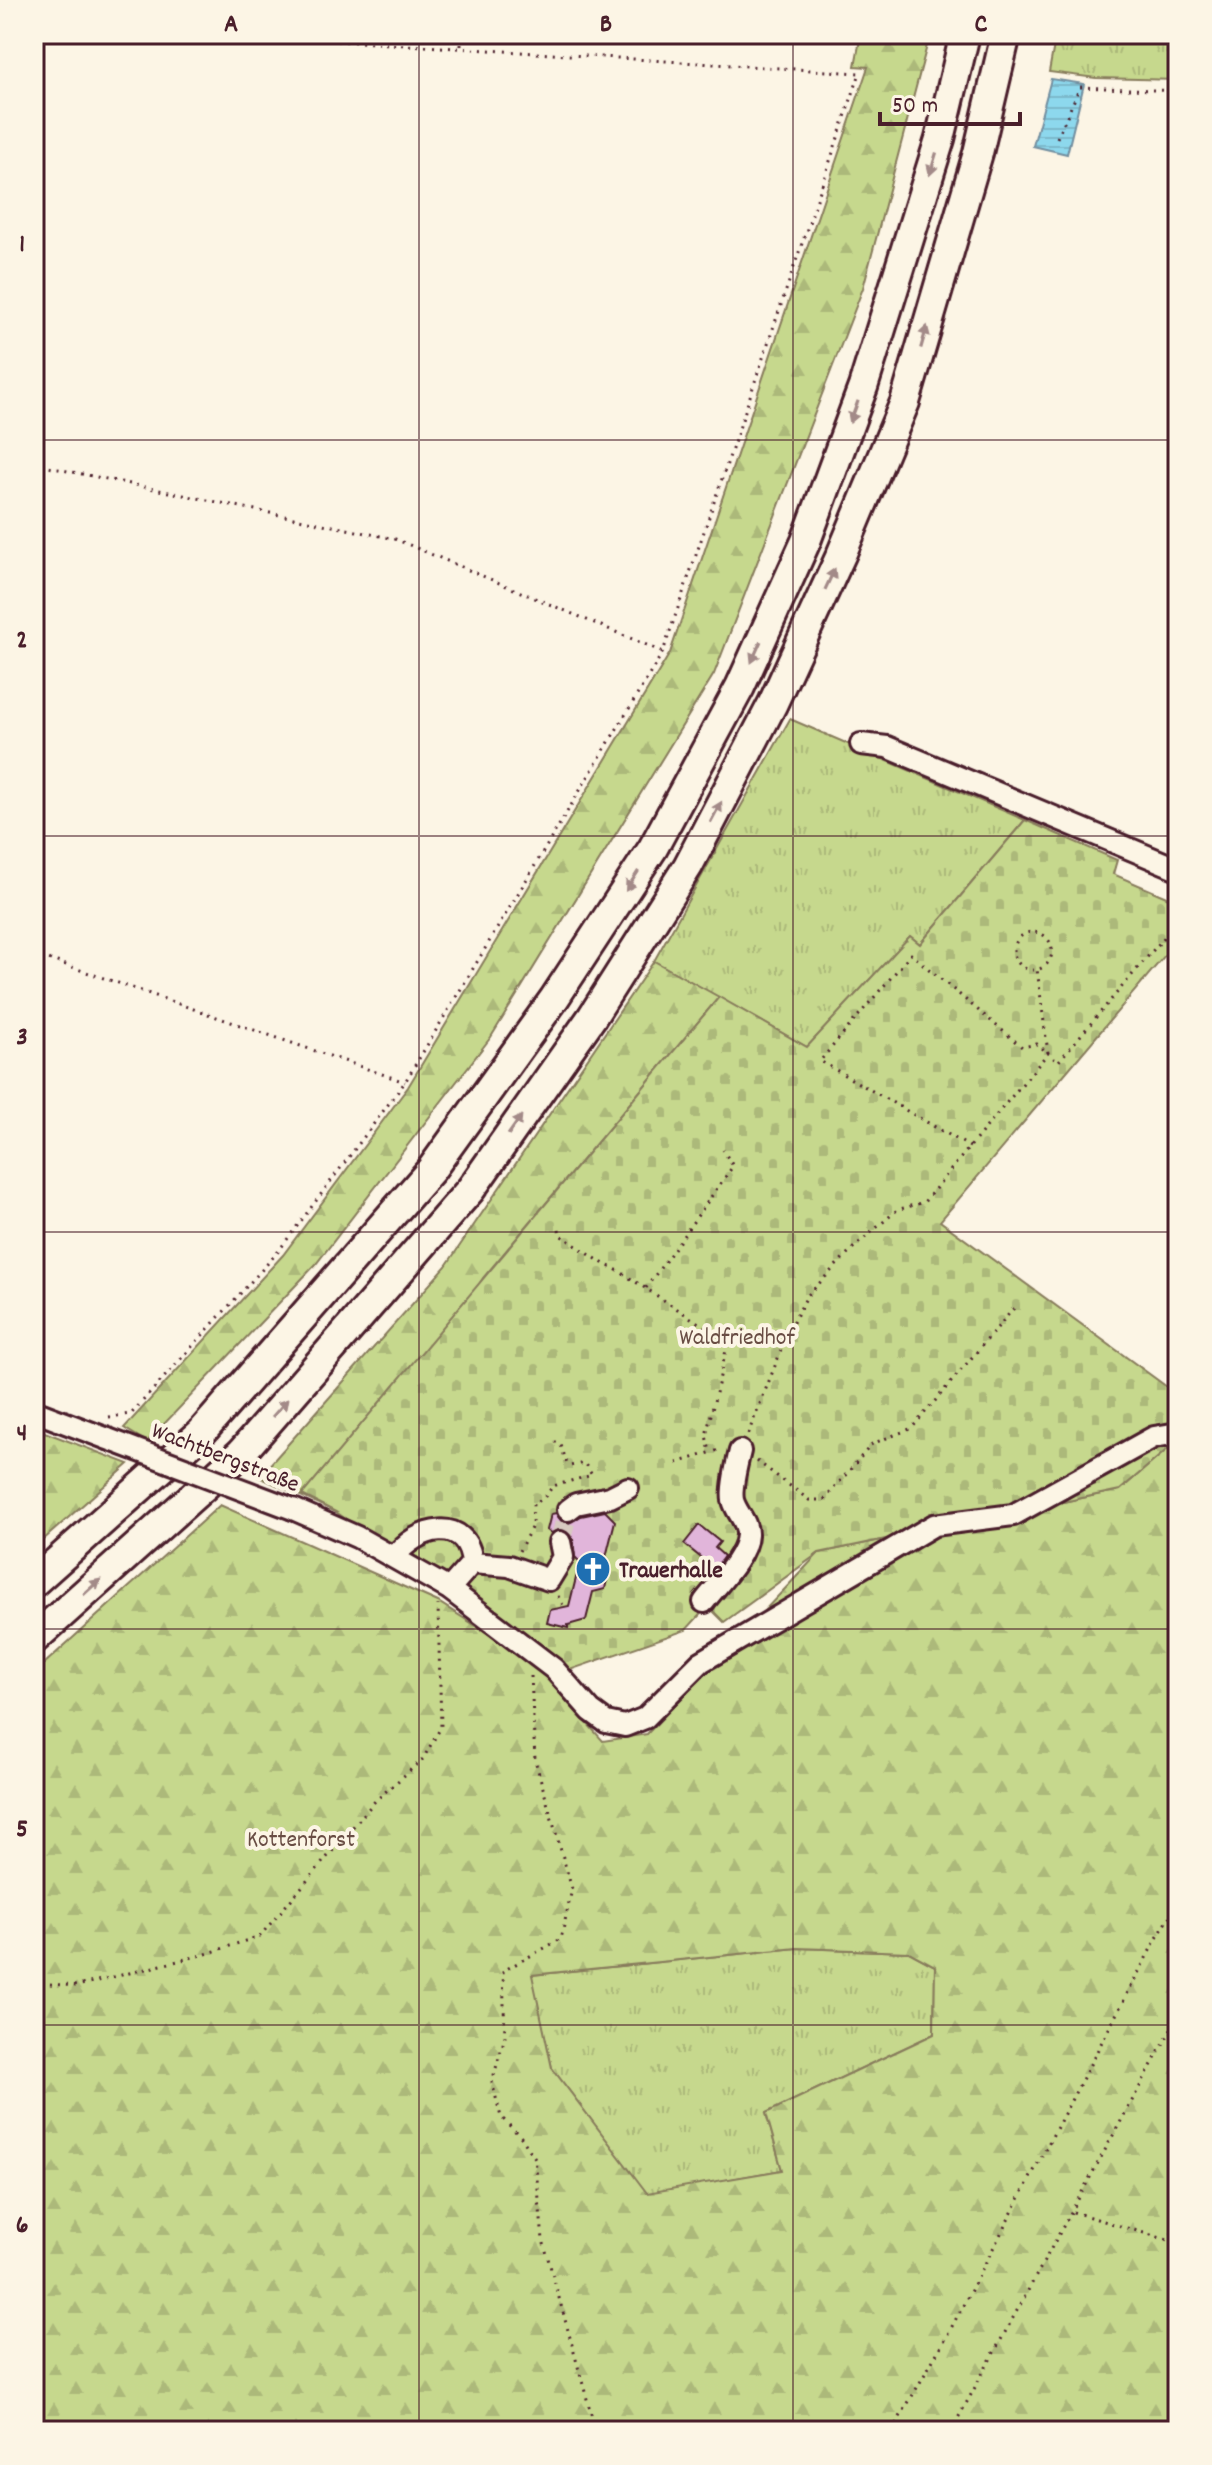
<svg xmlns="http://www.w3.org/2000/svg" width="1212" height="2465" font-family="Dekko,sans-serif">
<defs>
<pattern id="grass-tufts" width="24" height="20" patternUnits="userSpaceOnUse" patternTransform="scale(2)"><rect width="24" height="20" fill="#c6d88d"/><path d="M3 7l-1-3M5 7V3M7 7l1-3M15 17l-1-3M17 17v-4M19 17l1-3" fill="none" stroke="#acb97a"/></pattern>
<pattern id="forest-firs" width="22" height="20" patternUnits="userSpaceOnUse" patternTransform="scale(2)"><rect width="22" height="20" fill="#c6d88d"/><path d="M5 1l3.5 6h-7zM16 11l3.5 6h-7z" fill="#acb97a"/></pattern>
<pattern id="cemetery-stones" width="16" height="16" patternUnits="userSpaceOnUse" patternTransform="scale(2)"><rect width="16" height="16" fill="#c6d88d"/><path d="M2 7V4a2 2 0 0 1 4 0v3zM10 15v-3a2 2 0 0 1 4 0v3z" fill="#acb97a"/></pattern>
<pattern id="water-rules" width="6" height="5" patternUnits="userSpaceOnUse" patternTransform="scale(2)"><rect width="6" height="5" fill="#8dd8ed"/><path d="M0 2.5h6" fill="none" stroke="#7bb9cb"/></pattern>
</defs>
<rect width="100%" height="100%" fill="#fcf5e5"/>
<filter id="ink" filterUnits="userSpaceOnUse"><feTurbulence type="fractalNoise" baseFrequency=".0125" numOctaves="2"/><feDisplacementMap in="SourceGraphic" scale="16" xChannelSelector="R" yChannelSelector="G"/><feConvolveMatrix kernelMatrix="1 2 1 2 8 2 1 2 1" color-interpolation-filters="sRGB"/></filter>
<g filter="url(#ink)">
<path fill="url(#grass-tufts)" stroke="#887c5c" stroke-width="2" d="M1056 34H1178V80L1096 78 1049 72Z
M790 719 1025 820 920 944 910 936 807 1047 654 961Z
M797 1948 909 1952 935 1966 934 2034 766 2113 782 2170 647 2194 552 2068 531 1975Z"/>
<path fill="url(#forest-firs)" stroke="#887c5c" stroke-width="2" fill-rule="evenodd" d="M861 34H930L863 288 714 674 491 1037 316 1264 147 1442 124 1428 283 1255 408 1087 670 653 868 67 855 66Z
M654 961 719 997 483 1278 336 1512 259 1477 446 1266Z
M34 1428 129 1464 34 1548Z
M1178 1440V2431H34V1673L220 1505 438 1602 530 1660 603 1741 647 1734 819 1553 1120 1490ZM797 1948 909 1952 935 1966 934 2034 766 2113 782 2170 647 2193 552 2068 532 1975Z"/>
<path fill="url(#cemetery-stones)" stroke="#887c5c" stroke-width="2" d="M1025 820 1117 860 1113 874 1178 902V940L940 1221 1178 1395V1440L1120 1490 819 1553 724 1622 708 1606 686 1630 564 1672 336 1512 302 1495 719 997 807 1047 910 936 920 944Z"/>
<path fill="url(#water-rules)" stroke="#728e9f" stroke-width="2" d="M1051 79 1084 84 1067 154 1033 146Z"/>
<path fill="#e1b5da" stroke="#4a1f2b" stroke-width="2" d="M605 1511 615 1521 604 1565 609 1570 605 1589 593 1592 586 1620 568 1625V1628L547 1623 550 1610 569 1606 580 1562 575 1557 573 1539 569 1533 558 1529 551 1533 547 1530 551 1514 556 1513 562 1522 569 1523 581 1516Z
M699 1525 720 1542 715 1548 724 1556 715 1569 684 1544Z"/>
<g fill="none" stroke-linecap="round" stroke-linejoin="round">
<path stroke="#d8cac0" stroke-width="20" stroke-dasharray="20 10" stroke-linecap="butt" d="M560 1542 568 1510"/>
<defs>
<path id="minor" d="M861 744 887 747 1178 869
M34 1411 108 1439
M293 1509 357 1537 449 1589 554 1669 591 1711 606 1722 625 1726 645 1718 701 1662 934 1525 1013 1515 1154 1437 1178 1433
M568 1510 576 1504 610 1497 628 1488
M395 1557C415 1527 468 1514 472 1563L449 1589
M472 1563 509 1566 549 1580 563 1557 560 1542
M704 1602C717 1585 746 1557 747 1535 748 1521 736 1513 733 1500 731 1489 737 1463 740 1451"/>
<path id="highway" d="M34 1582 201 1433 431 1170 554 999 653 848 740 687 806 541 863 387 940 139 965 34
M34 1639 241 1453 471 1189 592 1017 688 866 773 703 841 555 905 402 978 153 1006 34"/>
</defs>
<use href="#minor" stroke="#4a1f2b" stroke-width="26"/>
<use href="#highway" stroke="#4a1f2b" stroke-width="34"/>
<path stroke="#4a1f2b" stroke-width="3" stroke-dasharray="2 6" stroke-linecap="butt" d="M461 46V34
M1057 138 1080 87 1178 91
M34 464 395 539 663 652
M1014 951a19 19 0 1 1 38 0a19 19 0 1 1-38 0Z
M34 954 405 1082
M970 1147 820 1061 911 954 1022 1047 1037 1044 1048 1053 1037 969
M559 1229 560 1235 604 1264 619 1271 728 1342 706 1436 710 1451
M646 1288 733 1166 723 1150
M728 1342 790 1328
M109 1417 131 1414 277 1253 405 1082 663 652 860 73 229 34
M748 1434 790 1328 807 1296 852 1249 897 1210 924 1202 1048 1053 1058 1062 1178 921
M757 1461 809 1500H824L872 1444 912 1428 1014 1308
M677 1463 719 1450
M519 1551 532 1526 533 1504 543 1499 553 1486 592 1475 584 1463 570 1466 567 1464 561 1445 558 1442H552
M558 1596 564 1607
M531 1676 535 1760 572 1889 561 1939 503 1971 505 2037 492 2082 501 2117 521 2137 535 2158 543 2240 595 2428 599 2431
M34 1983 77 1986 206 1954 260 1936 375 1801 423 1759 441 1727 438 1605
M1073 2212 1178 2243
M892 2431 948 2334 1154 1943 1178 1904
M951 2431 1178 2017"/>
<use href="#minor" stroke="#fcf5e5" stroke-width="20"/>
<use href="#highway" stroke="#fcf5e5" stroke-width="28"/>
<defs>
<path id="minor-bridge" d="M108 1439 293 1509"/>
</defs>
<use href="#minor-bridge" stroke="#4a1f2b" stroke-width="26" stroke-linecap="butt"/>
<use href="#minor-bridge" stroke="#fcf5e5" stroke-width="20"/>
</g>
<defs><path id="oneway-solid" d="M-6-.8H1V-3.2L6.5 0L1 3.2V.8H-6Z" transform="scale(2)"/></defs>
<g fill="#a38a88">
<use href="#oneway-solid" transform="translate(933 164) rotate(107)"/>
<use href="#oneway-solid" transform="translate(924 337) rotate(-74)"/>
<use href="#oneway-solid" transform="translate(854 412) rotate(110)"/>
<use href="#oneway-solid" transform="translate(830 579) rotate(-65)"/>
<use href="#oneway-solid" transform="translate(756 652) rotate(114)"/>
<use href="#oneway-solid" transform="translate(716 812) rotate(-62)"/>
<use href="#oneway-solid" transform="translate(632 881) rotate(123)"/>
<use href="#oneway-solid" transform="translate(515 1125) rotate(-55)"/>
<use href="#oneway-solid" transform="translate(280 1408) rotate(-49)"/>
<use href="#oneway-solid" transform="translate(92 1587) rotate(-42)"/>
</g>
</g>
<path fill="none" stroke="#4a1f2b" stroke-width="2" stroke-opacity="0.55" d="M419 34V2431M793 34V2431M34 440H1178M34 836H1178M34 1232H1178M34 1629H1178M34 2025H1178"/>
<defs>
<symbol id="church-disc" viewBox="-11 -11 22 22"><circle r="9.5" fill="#1f6fb2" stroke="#fcf5e5"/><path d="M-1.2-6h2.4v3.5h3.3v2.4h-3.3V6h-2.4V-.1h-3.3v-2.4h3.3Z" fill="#fff"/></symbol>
</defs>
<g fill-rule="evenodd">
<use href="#church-disc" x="573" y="1549" width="40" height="40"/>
</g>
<g text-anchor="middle" stroke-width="8" stroke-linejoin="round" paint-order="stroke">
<g font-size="24" fill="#694d44" stroke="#fcf5e5">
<text x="737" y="1344">Waldfriedhof</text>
<text x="301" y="1846">Kottenforst</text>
</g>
<g font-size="24" fill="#4a1f2b" stroke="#fcf5e5">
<text transform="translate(226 1456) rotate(21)" y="8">Wachtbergstraße</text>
</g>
<g font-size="24" font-weight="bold" fill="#4a1f2b" stroke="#fcf5e5" text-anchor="start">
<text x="619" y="1577">Trauerhalle</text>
</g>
</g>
<rect width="1212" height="2465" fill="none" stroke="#fcf5e5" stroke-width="88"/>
<path d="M880 112v12h140v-12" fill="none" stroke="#4a1f2b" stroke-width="4"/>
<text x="892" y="112" font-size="24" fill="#4a1f2b" stroke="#fcf5e5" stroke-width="6" paint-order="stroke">50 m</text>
<rect x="44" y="44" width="1124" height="2377" fill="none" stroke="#4a1f2b" stroke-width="3"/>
<g font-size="26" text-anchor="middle" font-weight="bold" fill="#4a1f2b">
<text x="231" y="31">A</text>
<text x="606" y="31">B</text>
<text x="981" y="31">C</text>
<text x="22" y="251">1</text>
<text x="22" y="647">2</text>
<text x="22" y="1044">3</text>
<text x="22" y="1440">4</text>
<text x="22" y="1836">5</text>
<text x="22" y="2232">6</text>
</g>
</svg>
